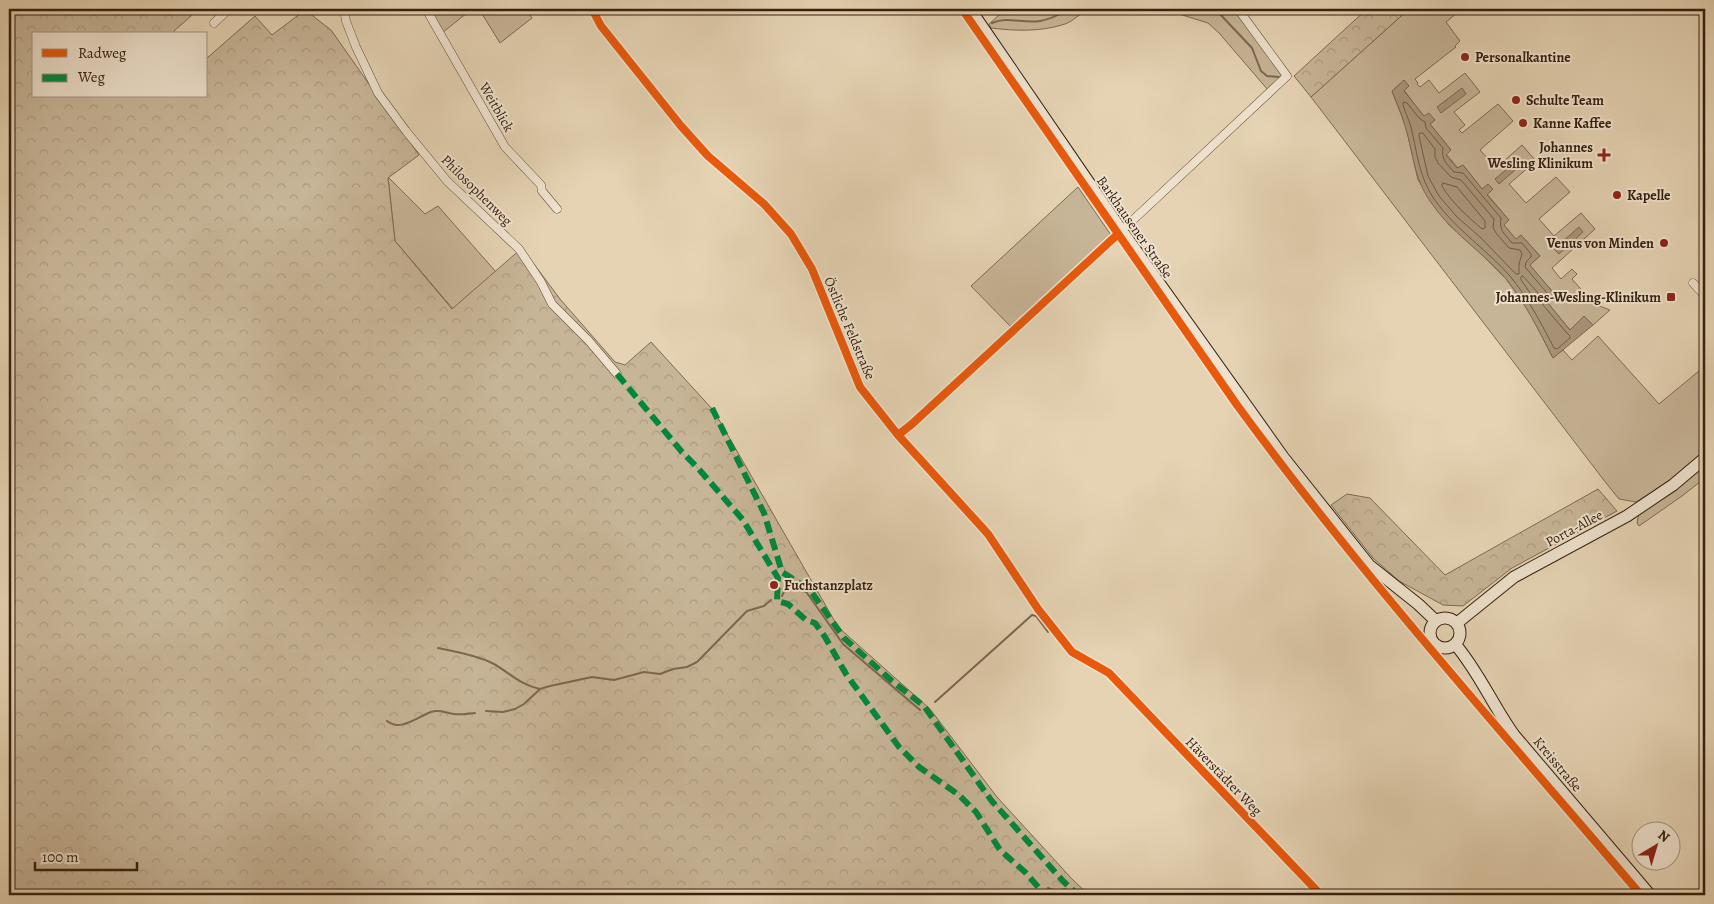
<svg xmlns="http://www.w3.org/2000/svg" width="1714" height="904" font-family="Alegreya,serif">
<defs>
<pattern id="forest-crowns" width="20" height="18" patternUnits="userSpaceOnUse" patternTransform="scale(1.25)"><rect width="20" height="18" fill="#c7b597"/><path d="M2 6a3 3 0 1 1 6 0M12 15a3 3 0 1 1 6 0" fill="none" stroke="#ac9b81"/></pattern>
</defs>
<rect width="100%" height="100%" fill="#e5d3b3"/>
<filter id="stains"><feTurbulence type="fractalNoise" baseFrequency=".004" numOctaves="4"/><feColorMatrix values="0 0 0 0 .2 0 0 0 0 .09 0 0 0 0 .02 0 0 0 .5 -.17"/></filter>
<radialGradient id="worn" r=".72"><stop offset=".6" stop-color="#630" stop-opacity="0"/><stop offset="1" stop-color="#630" stop-opacity=".3"/></radialGradient>
<path fill="#c7b597" stroke="#7f6a53" d="M431 9H472L442 33Z
M479 9H526L532 18 500 43Z
M1006 9H1088C1080 14 1073 21 1065 24 1041 32 1015 31 991 28L989 24Z
M1163 9H1234L1282 73 1281 78 1268 90 1219 33 1208 23Z
M1409 9H1454L1457 13 1446 22 1460 41 1455 46 1456 47 1415 79 1418 83 1417 84 1420 87 1429 80 1439 93 1465 73 1480 92 1454 112 1465 125 1459 130 1462 133 1498 104 1513 121 1480 150 1496 168 1522 145 1536 161 1509 184 1526 203 1556 177 1570 192 1539 219 1554 236 1581 213 1595 229 1552 268 1561 279 1572 269 1577 274 1572 279 1594 304 1610 310 1593 325 1584 316 1570 330 1547 302 1555 294 1529 265 1540 256 1521 235 1516 240 1504 225 1509 220 1487 194 1492 190 1482 189 1463 165 1458 168 1446 154 1451 150 1430 124 1435 120 1424 117 1404 90V81L1392 91 1406 127 1418 180 1449 225 1472 245 1506 279 1528 309 1553 358 1563 350 1572 360 1598 336 1659 404 1705 366V450L1670 481 1636 502 1619 499 1606 483 1311 97Z
M388 177 425 214 438 206 496 272 453 309 395 241Z
M1078 187 1111 235 1011 327 971 286Z
M1705 462V478L1682 496 1639 526 1637 523 1639 512Z"/>
<path fill="url(#forest-crowns)" stroke="#7f6a53" d="M9 9H199L174 31 176 34H34V96H206V59L255 16 272 35 305 10 331 30 419 155 388 178 395 241 452 309 522 248 560 299 615 362 625 365 651 342 714 411 838 627 930 709 997 797 1072 879 1089 895H9Z
M1367 9H1409L1311 97 1294 76Z
M1598 489 1617 511 1512 568 1463 606 1443 605 1399 581 1373 558 1331 505 1347 494 1370 498 1445 575Z"/>
<path fill="#aa967b" stroke="#7c6750" d="M1404 80 1409 86 1404 91 1424 116 1429 113 1435 120 1430 124 1451 150 1446 155 1457 168 1463 165 1482 189 1488 184 1493 189 1487 195 1509 220 1504 225 1516 239 1521 235 1540 256 1530 265 1555 295 1547 302 1570 330 1584 316 1593 325 1553 358C1539 331 1526 304 1507 280 1483 252 1450 232 1430 201 1413 176 1414 154 1405 126 1402 114 1396 102 1392 91Z
M1462 88 1466 94 1441 113 1437 107Z
M1519 159 1523 163 1499 184 1495 179Z
M1579 227 1583 232 1559 254 1554 249Z"/>
<g fill="none" stroke-linecap="round" stroke-linejoin="round">
<path stroke="#705b45" stroke-width="1" d="M1404 102 1407 103 1420 119 1425 122 1426 128 1443 148C1441 159 1446 163 1454 172L1463 173 1501 218C1499 231 1504 233 1512 243H1522L1531 254V257L1526 262 1525 267 1547 293 1543 300V305L1566 332 1570 336V338L1557 349 1554 348C1541 323 1528 298 1510 276 1486 249 1455 229 1434 199 1419 177 1417 152 1411 127 1409 120 1405 112 1403 105Z
M1420 133H1423L1435 149V157L1438 163 1451 177 1461 180 1494 219 1493 227 1496 233 1509 248 1520 250 1522 254 1519 264V274H1516L1480 237 1457 217 1439 196 1428 176 1419 136Z
M1443 183 1457 187 1485 221V228L1482 229C1467 216 1452 203 1442 186Z
M1523 276 1538 293 1536 298 1533 297 1521 280V277Z"/>
<path stroke="#7c6750" stroke-width="2" d="M1212 9 1218 12 1252 48 1261 71 1267 76 1279 77
M992 23C1007 16 1024 24 1040 21 1051 19 1061 14 1070 9
M782 596 789 581 807 593 843 644 920 710
M438 648C456 652 474 654 492 663 509 672 520 685 540 689
M935 702 1032 615 1036 616 1048 632
M486 711 503 712 515 709 524 704 540 689 550 686 592 677 614 680 644 672 660 674 673 669 687 667 697 662 747 611 764 606 771 600
M387 721C400 732 417 717 431 712 439 709 446 713 454 714 461 715 468 714 475 713
M1048 888 1057 892 1065 889 1072 895
M1018 895 1036 892"/>
<defs>
<path id="street" d="M344 9 346 21 356 47 378 93 406 131 447 181 519 249 541 282 552 304 589 341 617 374
M426 9 505 147 541 185 542 191 557 209
M592 9 601 26 681 126 708 156 764 204 791 234 812 269 860 387 898 435 988 534 1038 609 1072 652 1109 673 1321 895
M214 23 229 9
M1693 283 1705 296
M898 435 912 424 1118 234 1287 76 1238 9"/>
<path id="secondary" d="M970 9 1122 231 1283 457 1369 565 1418 604 1436 621
M1430 633a15 15 0 1 1 30 0a15 15 0 1 1-30 0Z
M1457 623 1514 577 1627 516 1673 485 1705 458
M1455 644C1479 672 1493 706 1514 735L1650 895"/>
</defs>
<use href="#street" stroke="#624d38" stroke-width="9"/>
<use href="#secondary" stroke="#37200f" stroke-width="13"/>
<use href="#street" stroke="#eee2ce" stroke-width="8"/>
<use href="#secondary" stroke="#eee2ce" stroke-width="11"/>
<path stroke="#00873e" stroke-width="6" stroke-dasharray="12 6" stroke-linecap="butt" d="M617 374 682 452 697 467 743 520 778 578 777 601 788 604 806 620 815 623 825 637 846 674 899 747 919 767 959 795 976 812 1000 850 1025 872 1045 895
M712 408 764 513 782 572 810 590 844 638 892 681 924 706 991 800 1063 881 1078 895"/>
<defs>
<path id="cycleway" d="M592 9 601 26 681 126 708 156 764 204 791 234 812 269 860 387 898 435 988 534 1038 609 1072 652 1109 673 1321 895
M962 9 1237 405C1362 576 1504 734 1641 895
M898 435 912 424 1118 234"/>
</defs>
<use href="#cycleway" stroke="#eee2ce" stroke-width="11"/>
<use href="#cycleway" stroke="#e8590c" stroke-width="8"/>
</g>
<g fill="#8f2418" stroke="#eee2ce" stroke-width="2">
<circle cx="1465" cy="57" r="5"/>
<circle cx="1516" cy="100" r="5"/>
<circle cx="1523" cy="123" r="5"/>
<path d="M1601.5 147.5h5v5h5v5h-5v5h-5v-5h-5v-5h5z"/>
<circle cx="1617" cy="195" r="5"/>
<circle cx="1664" cy="243" r="5"/>
<rect x="1666" y="292" width="10" height="10" rx="2.5"/>
<circle cx="774" cy="585" r="5"/>
</g>
<g text-anchor="middle" stroke-width="4" stroke-linejoin="round" paint-order="stroke">
<g font-size="14" font-weight="bold" fill="#37200f" stroke="#eee2ce" text-anchor="start">
<text x="1475" y="62">Personalkantine</text>
<text x="1526" y="105">Schulte Team</text>
<text x="1533" y="128">Kanne Kaffee</text>
<text x="1593" y="152" text-anchor="end">Johannes<tspan x="1593" dy="16">Wesling Klinikum</tspan></text>
<text x="1627" y="200">Kapelle</text>
<text x="1654" y="248" text-anchor="end">Venus von Minden</text>
<text x="1661" y="302" text-anchor="end">Johannes-Wesling-Klinikum</text>
<text x="784" y="590">Fuchstanzplatz</text>
</g>
<g font-size="14" fill="#37200f" stroke="#eee2ce">
<text transform="translate(497 107) rotate(60)" y="5">Weitblick</text>
<text transform="translate(477 190) rotate(45)" y="5">Philosophenweg</text>
<text transform="translate(1135 227) rotate(55)" y="5">Barkhausener Straße</text>
<text transform="translate(850 328) rotate(67)" y="5">Östliche Feldstraße</text>
<text transform="translate(1574 528) rotate(-28)" y="5">Porta-Allee</text>
<text transform="translate(1558 764) rotate(50)" y="5">Kreisstraße</text>
<text transform="translate(1224 776) rotate(46)" y="5">Häverstädter Weg</text>
</g>
</g>
<rect width="1714" height="904" fill="none" stroke="#e5d3b3" stroke-width="30"/>
<rect x="10" y="10" width="1694" height="884" fill="none" stroke="#37200f" stroke-width="2.5"/>
<rect x="15" y="15" width="1684" height="874" fill="none" stroke="#37200f"/>
<rect x="32" y="32" width="175" height="65" fill="#eee2ce" stroke="#a59482"/>
<rect x="42" y="49" width="25" height="8" fill="#e8590c" stroke="#a59482"/>
<text x="78" y="58" font-size="15" fill="#37200f">Radweg</text>
<rect x="42" y="74" width="25" height="8" fill="#00873e" stroke="#a59482"/>
<text x="78" y="82" font-size="15" fill="#37200f">Weg</text>
<g transform="translate(1656 846) rotate(38)"><circle r="24" fill="#eee2ce" stroke="#a59482"/>
<path d="M0-4L9 19L0 12L-9 19Z" fill="#8f2418"/>
<text y="-8" font-size="14" font-weight="bold" text-anchor="middle" fill="#37200f">N</text>
</g>
<path d="M35 862v8h102v-8" fill="none" stroke="#37200f" stroke-width="2.5"/>
<text x="42" y="862" font-size="15" fill="#37200f" stroke="#eee2ce" stroke-width="4" paint-order="stroke">100 m</text>
<rect width="100%" height="100%" filter="url(#stains)"/>
<rect width="100%" height="100%" fill="url(#worn)"/>
</svg>
